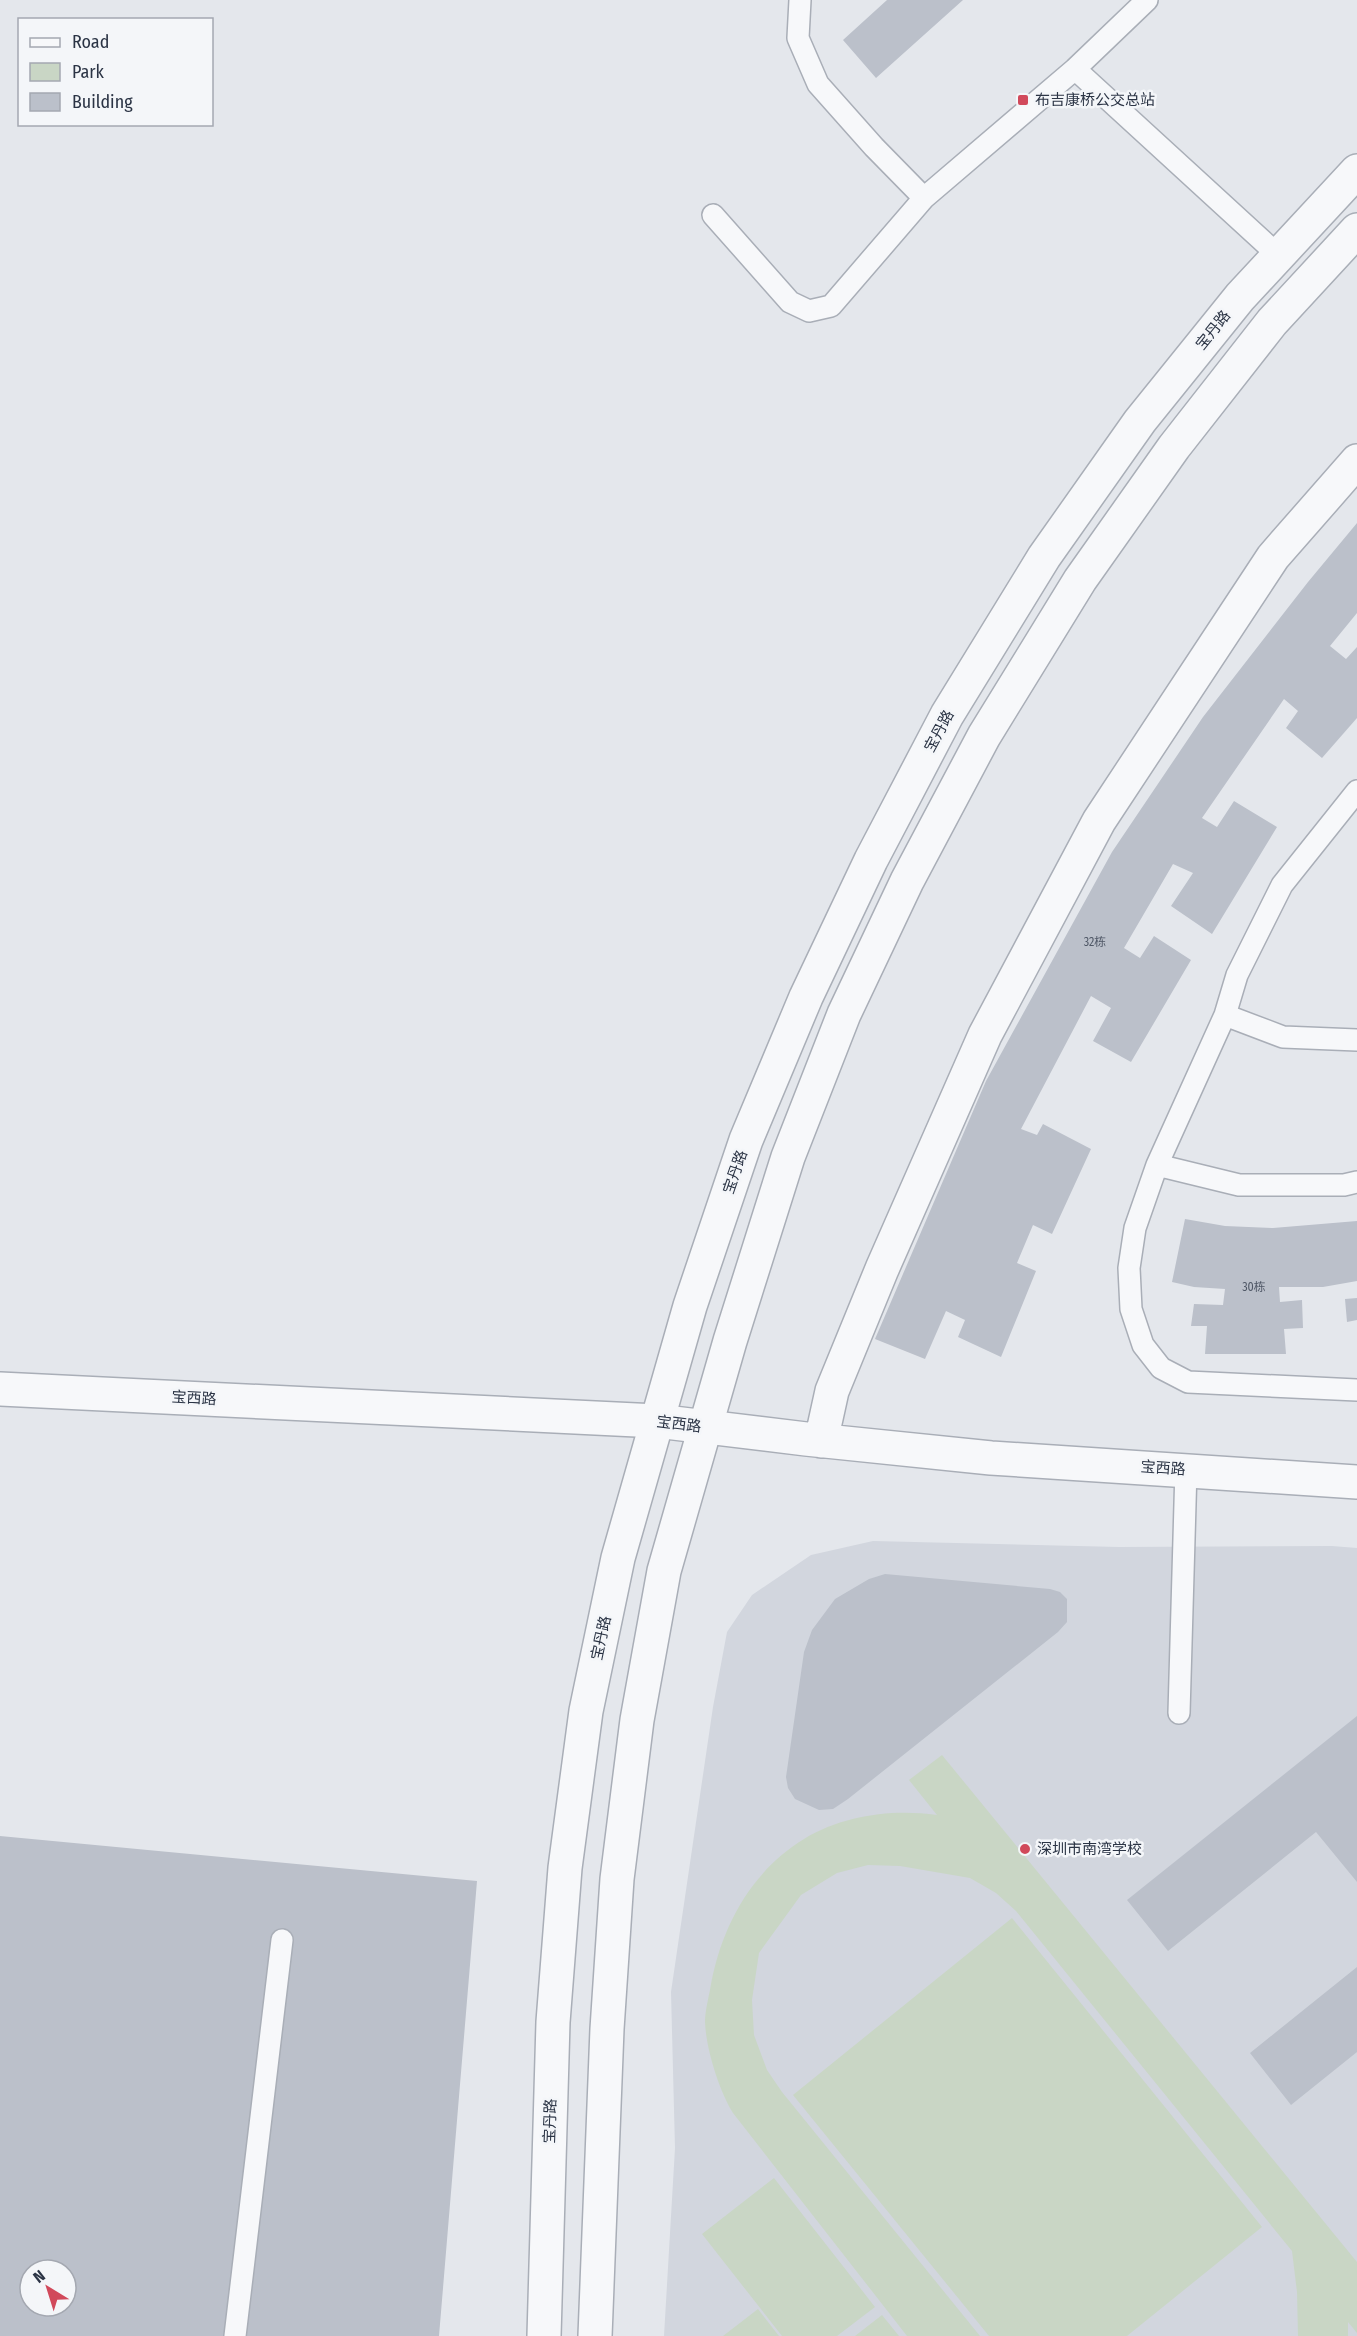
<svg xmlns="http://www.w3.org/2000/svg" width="1357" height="2336" font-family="'Fira Sans Condensed','Noto Sans SC',sans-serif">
<rect width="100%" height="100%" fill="#e4e7ec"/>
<path fill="#d2d6de" d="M873 1541 1119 1547 1332 1546 1357 1548V2336H664L675 2148 671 1992 713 1707 727 1632 752 1595 811 1555Z"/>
<path fill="#c9d6c5" d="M942 1755 1357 2262V2333L1348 2322V2336H1298L1297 2292 1292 2251 1016 1911 996 1893 970 1878 900 1866 868 1865 837 1873 801 1895 759 1953 752 2000 754 2035 767 2070 782 2092 980 2336H907L733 2113C719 2090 706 2049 705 2022 705 2012 708 2000 710 1990 720 1929 750 1872 804 1839 844 1815 892 1809 937 1815L909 1780Z
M1012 1918 1262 2227 1127 2336H989L793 2095Z
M774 2178 875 2307 837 2336H782L702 2234Z
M758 2309 779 2336H723Z
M882 2315 899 2336H855Z"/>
<path fill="#bbc0ca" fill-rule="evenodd" d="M887 0H963L876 78 843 40Z
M1357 523V613L1330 646 1346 659 1357 647V718L1322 758 1286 728 1298 711 1284 699 1202 818 1217 827 1234 801 1277 827 1212 934 1171 906 1193 873 1173 864 1124 948 1140 958 1154 936 1191 960 1131 1062 1093 1041 1111 1008 1091 996 1021 1129 1037 1135 1043 1124 1091 1149 1052 1234 1033 1225 1017 1263 1036 1271 1001 1357 958 1337 965 1320 946 1311 925 1359 875 1339 986 1081 1112 852 1203 717 1308 582Z
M1185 1219 1225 1226 1273 1228 1357 1221V1281L1323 1287H1279L1280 1302 1302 1300 1303 1328 1284 1329 1286 1354H1205L1207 1326H1191L1194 1304 1223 1305 1225 1289 1194 1287 1172 1282Z
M1357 1298V1320L1347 1322 1345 1299Z
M885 1574 1050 1589 1060 1592 1067 1599V1622L1058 1632 848 1799 833 1809 819 1810 795 1799 788 1788 786 1777 804 1652 812 1630 835 1599 869 1579Z
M1357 1716V1882L1316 1832 1168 1951 1127 1900Z
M0 1836 477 1881 439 2336H0ZM30 2270H66V2306H30Z
M1357 1967V2052L1291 2105 1250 2053Z"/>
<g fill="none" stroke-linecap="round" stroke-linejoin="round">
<defs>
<path id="service" d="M800 0 798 38 818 84 874 147 924 198 1075 69 1147 0
M1075 69 1278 255
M713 215 790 302 809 311 831 306 924 198
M1357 791 1282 885 1237 975 1225 1015 1157 1165 1135 1228 1129 1268 1131 1309 1143 1345 1161 1368 1188 1382 1357 1390
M1225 1015 1283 1037 1357 1040
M1157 1165 1239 1185H1344L1357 1182
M1179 1713 1186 1469
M235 2336 282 1940"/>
<path id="minor" d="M0 1389 657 1421 806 1439 991 1458 1357 1482
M821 1441 832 1391 882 1269 985 1035 1099 821 1273 557 1357 461"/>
<path id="tertiary" d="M544 2336 553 2022 565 1868 586 1711 618 1558 690 1306 746 1140 806 997 871 860 947 715 1044 557 1140 421 1240 297 1357 171
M595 2336 607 2029 617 1879 637 1720 664 1571 730 1341 788 1157 844 1014 907 881 984 736 1080 580 1174 447 1272 322 1357 230"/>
</defs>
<use href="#service" stroke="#a9aeb7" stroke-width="24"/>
<use href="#minor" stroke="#a9aeb7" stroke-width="36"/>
<use href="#tertiary" stroke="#a9aeb7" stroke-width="36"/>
<use href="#service" stroke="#f7f8fa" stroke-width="21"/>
<use href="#minor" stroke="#f7f8fa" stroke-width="33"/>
<use href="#tertiary" stroke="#f7f8fa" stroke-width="33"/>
</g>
<g fill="#d1495b" stroke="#f4f6f9" stroke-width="2">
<rect x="1017" y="94" width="12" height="12" rx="3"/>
<circle cx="1025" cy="1849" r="6"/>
</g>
<g text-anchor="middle" stroke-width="5" stroke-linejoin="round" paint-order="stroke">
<g font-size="12" fill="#4f5766">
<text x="1095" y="946">32栋</text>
<text x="1254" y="1291">30栋</text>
</g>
<g font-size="15" fill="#2b3445" stroke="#f4f6f9" text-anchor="start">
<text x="1035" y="105">布吉康桥公交总站</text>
<text x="1037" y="1854">深圳市南湾学校</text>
</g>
<g font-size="15" fill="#2b3445" stroke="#f4f6f9">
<text transform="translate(1213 330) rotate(-51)" y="5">宝丹路</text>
<text transform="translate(939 731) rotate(-62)" y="5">宝丹路</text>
<text transform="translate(735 1172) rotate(-71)" y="5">宝丹路</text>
<text transform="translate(194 1398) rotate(3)" y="5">宝西路</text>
<text transform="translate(679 1424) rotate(7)" y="5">宝西路</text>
<text transform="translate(1163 1468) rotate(4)" y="5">宝西路</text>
<text transform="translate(601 1638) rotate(-78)" y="5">宝丹路</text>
<text transform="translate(550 2121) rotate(-88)" y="5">宝丹路</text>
</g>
</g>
<rect x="18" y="18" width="195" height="108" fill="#f4f6f9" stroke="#a4a8b1" stroke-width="1.5"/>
<rect x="30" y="38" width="30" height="9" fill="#f7f8fa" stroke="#a4a8b1" stroke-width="1.5"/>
<text x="72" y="48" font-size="18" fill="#2b3445">Road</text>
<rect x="30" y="63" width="30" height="18" fill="#c9d6c5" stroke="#a4a8b1" stroke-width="1.5"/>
<text x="72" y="78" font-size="18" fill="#2b3445">Park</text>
<rect x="30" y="93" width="30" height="18" fill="#bbc0ca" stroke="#a4a8b1" stroke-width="1.5"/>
<text x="72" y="108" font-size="18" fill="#2b3445">Building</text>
<g transform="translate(48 2288) rotate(322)"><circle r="28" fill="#f4f6f9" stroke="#a4a8b1" stroke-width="1.5"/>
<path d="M0-4.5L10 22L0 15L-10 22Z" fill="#d1495b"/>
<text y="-9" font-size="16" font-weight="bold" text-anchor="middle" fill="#2b3445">N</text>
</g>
</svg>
